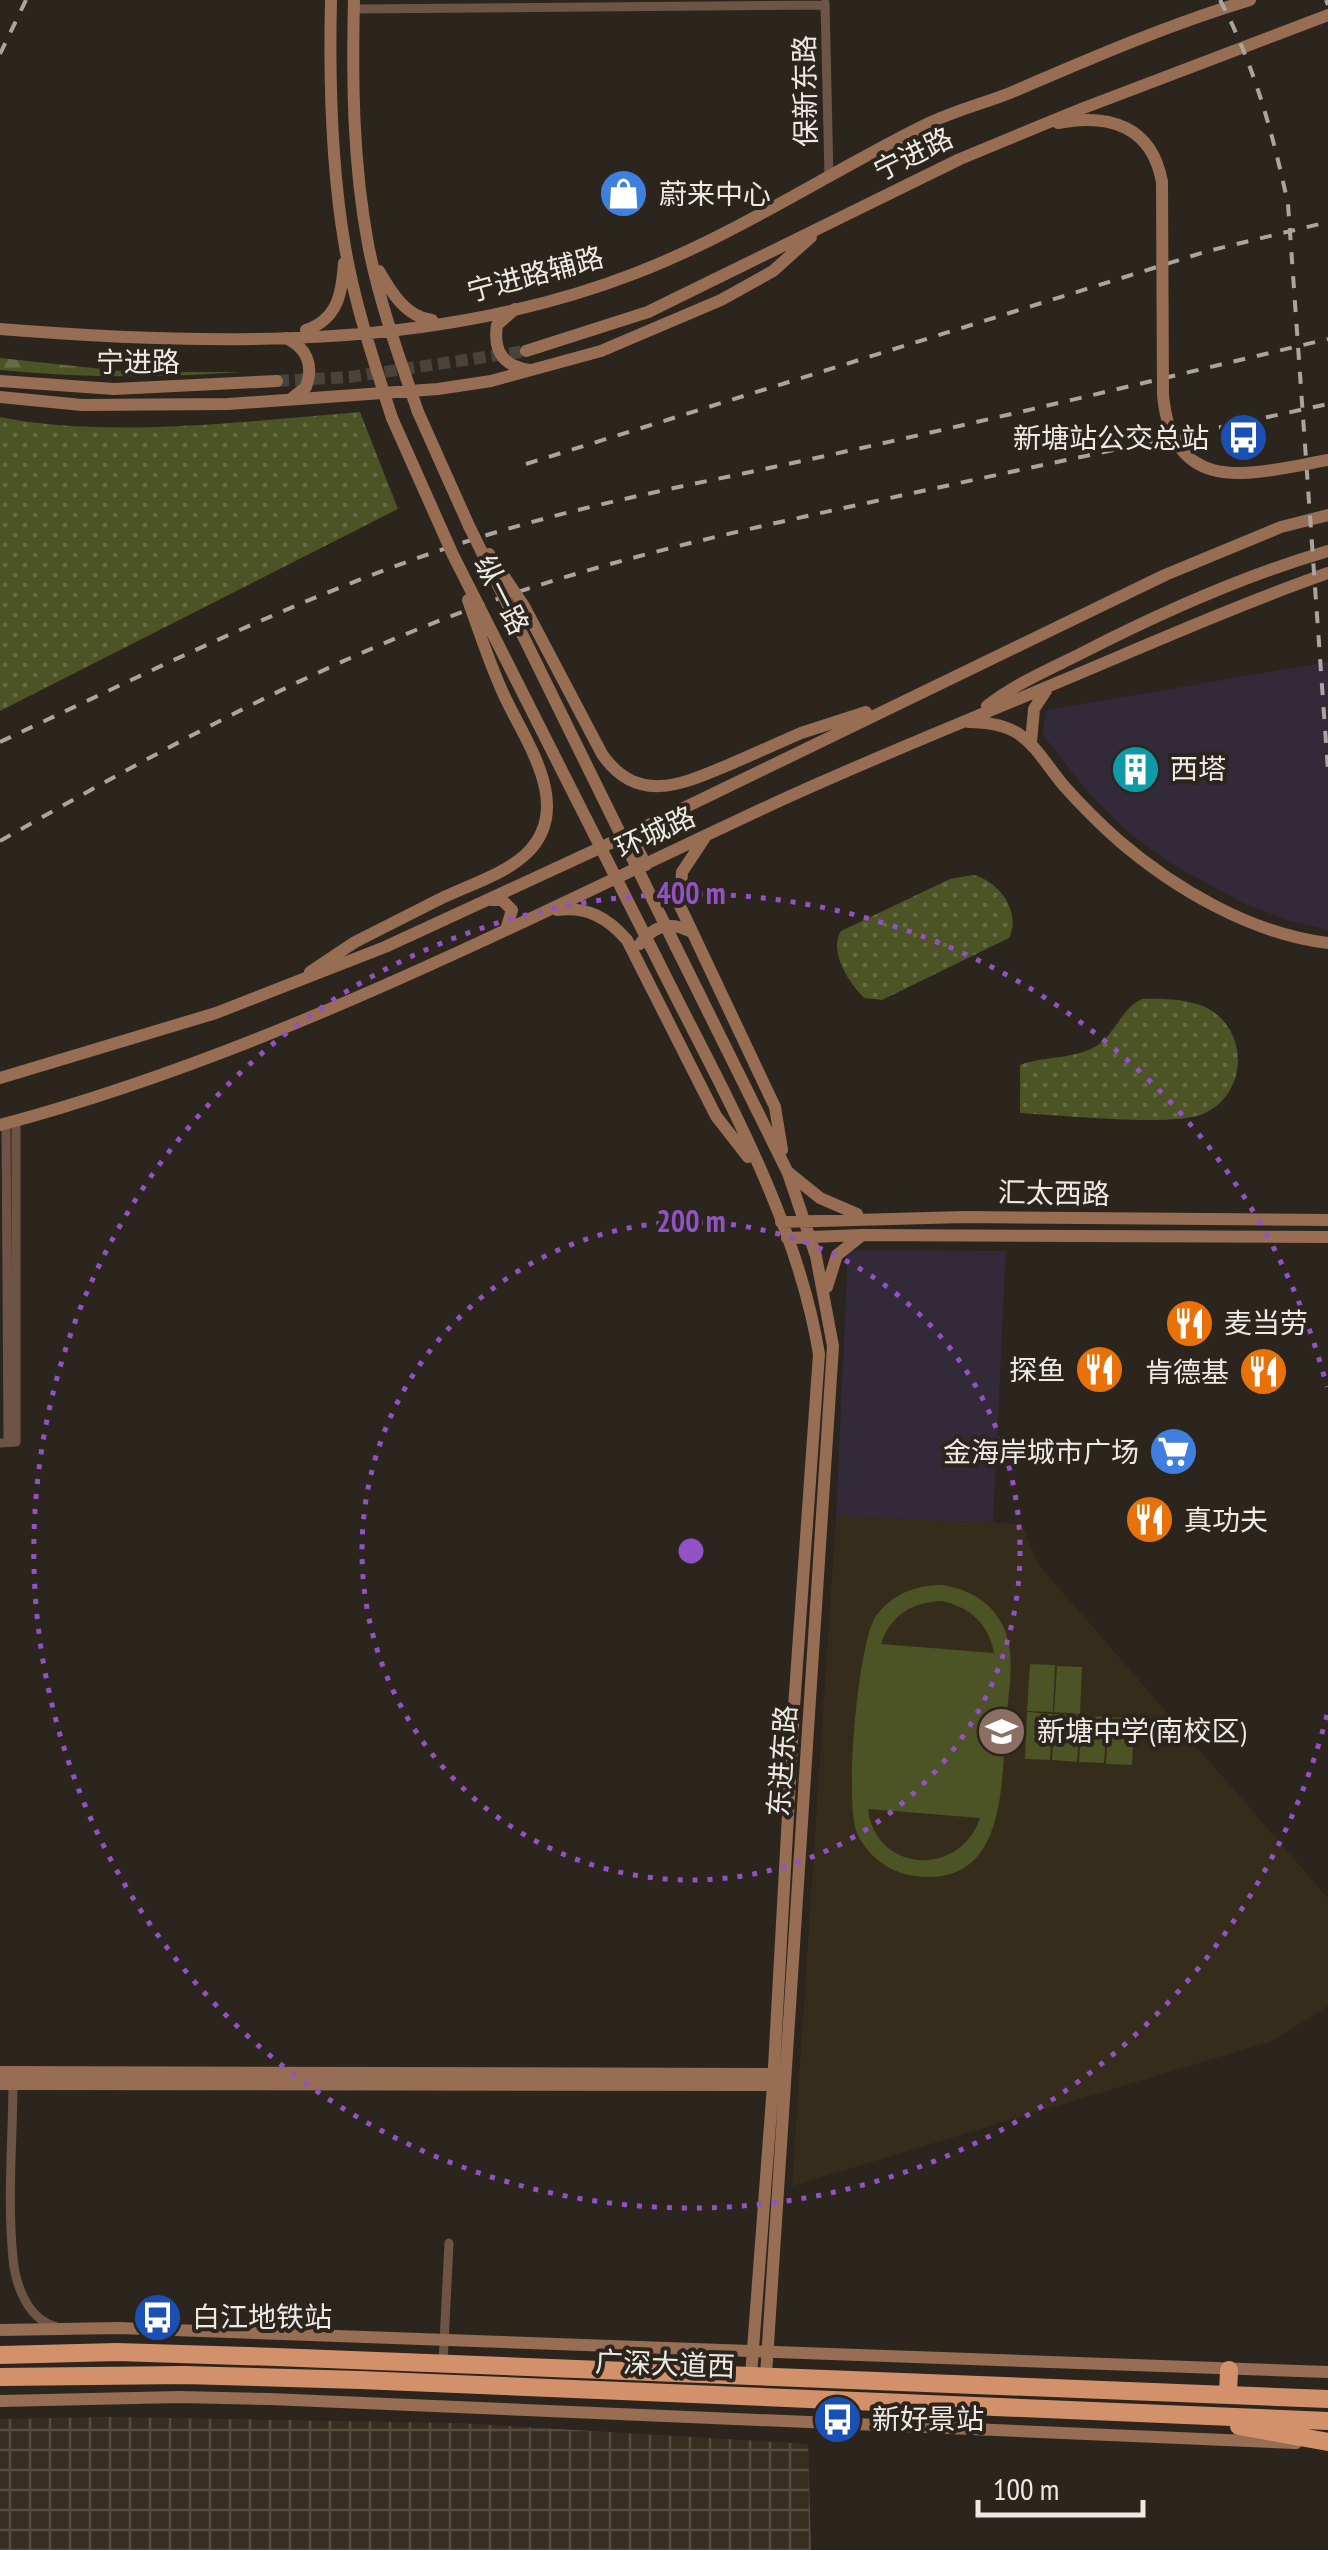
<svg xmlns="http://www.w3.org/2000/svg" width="1328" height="2550" font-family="'PT Sans Narrow','Noto Sans SC',sans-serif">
<defs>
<pattern id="industrial-grid" width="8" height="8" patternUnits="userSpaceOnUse" patternTransform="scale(2.5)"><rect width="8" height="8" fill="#372e21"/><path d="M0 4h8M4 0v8" fill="none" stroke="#544c41"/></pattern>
<pattern id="grass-dots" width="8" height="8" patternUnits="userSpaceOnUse" patternTransform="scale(2.5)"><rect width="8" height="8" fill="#4c5324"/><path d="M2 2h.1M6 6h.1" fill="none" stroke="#666c44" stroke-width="1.8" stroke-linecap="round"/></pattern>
<pattern id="forest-firs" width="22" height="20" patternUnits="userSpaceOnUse" patternTransform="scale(2.5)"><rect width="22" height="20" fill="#4c5324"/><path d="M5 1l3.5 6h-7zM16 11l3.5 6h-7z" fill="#666c44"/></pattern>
</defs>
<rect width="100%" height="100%" fill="#2b251d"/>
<path fill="#322939" d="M1328 662V930L1290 921 1241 902 1172 864 1129 833 1091 796 1042 734 1047 710Z
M848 1250 1006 1251 993 1523 836 1516Z"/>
<path fill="url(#industrial-grid)" d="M107 2417 458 2423 808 2444 811 2550H0V2419Z"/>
<path fill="#362c1c" d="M836 1516 1021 1524 1039 1565 1328 1898V2006L1272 2041 792 2186Z"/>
<path fill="url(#grass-dots)" d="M360 412 398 509 0 711V417C111 439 247 421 360 412Z
M973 875C999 881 1022 912 1009 938L882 1000 864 998C849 983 828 951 841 931L950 879Z
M1142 999C1162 998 1191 999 1209 1009 1250 1033 1247 1095 1203 1114 1174 1127 1058 1115 1020 1113V1065C1046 1055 1075 1060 1098 1045 1116 1032 1122 1008 1142 999Z"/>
<path fill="url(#forest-firs)" d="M0 358 130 372H242C161 378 81 378 0 370Z"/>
<path fill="#4c5324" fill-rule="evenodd" d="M942 1585C968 1589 991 1601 1003 1626 1017 1655 1008 1692 1006 1723 1001 1784 1007 1888 915 1876 890 1873 867 1856 857 1833 844 1804 858 1641 876 1616 892 1594 916 1585 942 1585ZM941 1601C969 1606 989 1624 994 1653L881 1644C890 1616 912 1602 941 1601ZM868 1809 980 1818C960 1878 875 1873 868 1809Z
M1030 1664 1055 1665 1053 1712 1027 1711Z
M1057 1666 1082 1667 1080 1714 1054 1712Z
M1027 1712 1053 1714 1050 1760 1025 1759Z
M1054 1714 1080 1715 1077 1762 1052 1760Z
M1082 1716 1107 1717 1104 1763 1079 1762Z
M1109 1717 1134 1719 1132 1765 1106 1764Z"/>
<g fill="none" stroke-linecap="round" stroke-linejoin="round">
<path stroke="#48433b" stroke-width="12" stroke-dasharray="12 6" stroke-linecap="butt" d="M277 381 350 377 526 351"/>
<path stroke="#6e5444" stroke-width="9" d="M825 3 829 177
M354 9 825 5
M6 1124 8 1442
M0 1443 16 1442V1121
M13 2079C13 2138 7 2199 13 2258 15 2283 27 2319 55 2326
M443 2363 449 2243"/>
<path stroke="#976d54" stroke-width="12" d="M331 0C329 83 331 165 345 247 355 305 374 362 392 418
M354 0C352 82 353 163 368 244 379 301 399 357 418 412
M1058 123C1109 113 1152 126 1162 182
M379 271C391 292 406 317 432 320
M515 309 497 325C493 352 503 366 530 370
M0 329C210 346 436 351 636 273 737 234 828 173 925 125 953 111 982 104 1010 93 1089 59 1167 25 1250 0
M306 330C338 319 342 293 344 263
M286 338C307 348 314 365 306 387L291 399
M526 351 648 312 960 159 1081 109 1328 15
M0 381 114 389 277 381
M0 397 82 405 228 404 438 389 491 381 601 351 721 300 773 271 811 237
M987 706C1015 684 1048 670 1080 654 1160 613 1242 576 1328 551
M968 722C1026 722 1032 747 1064 786 1081 805 1099 823 1118 840 1175 889 1252 934 1328 943
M1031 742 1034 709 1047 689
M733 763 801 733 866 712
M630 834 646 865
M704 839 682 872 680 906 775 1107 782 1150
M491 900H502L512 910 506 930
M557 910C587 906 608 918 627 940L716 1116 748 1157
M640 944C653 926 670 921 689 931
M676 947 788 1173 816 1256 833 1346 766 2375
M656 957C718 1083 796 1214 819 1354L794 1707 773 2085 751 2375
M310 972 355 942 438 900
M0 1078 216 1013 385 947 630 834 1165 575 1281 527 1328 515
M0 1125C267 1054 513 925 762 809 858 764 957 725 1054 684 1145 646 1235 606 1328 573
M789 1173 820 1198 857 1214
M781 1222 965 1217 1328 1220
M787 1238 862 1235 1328 1237
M827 1287 837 1255 861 1236
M0 2072 780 2074
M0 2084 777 2085
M0 2330 118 2328 1328 2372
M0 2401 180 2397 270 2399 1296 2443"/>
<path stroke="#d2916a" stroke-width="18" d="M0 2355 117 2352 276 2357 1328 2399
M0 2377 184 2375 360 2380 1328 2421
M1228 2394 1229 2370
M1239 2426 1328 2442"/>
<path stroke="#a9a59f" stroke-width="4" stroke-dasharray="12 12" stroke-linecap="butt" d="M1220 0C1254 64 1273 134 1288 204L1328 771
M1326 0 1328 5
M0 54 26 0
M526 464 1208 251 1328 222
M0 742C160 667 318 587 487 535 601 500 718 480 834 454 999 418 1164 378 1328 339
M0 841C159 751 316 664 489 602 622 555 761 526 899 496 1042 465 1185 435 1328 404"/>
<path stroke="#976d54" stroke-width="12" d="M1162 182 1163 395C1173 500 1254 473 1328 460
M418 412 469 526 676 947
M392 418 453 555 656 957
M489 554 524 606 602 754C638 807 685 783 733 763
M438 900C466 886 504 875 526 854 576 807 524 740 503 693 489 662 479 631 468 600"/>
</g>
<g fill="none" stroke="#9252c6" stroke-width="5" stroke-dasharray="5 10">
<circle cx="691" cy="1551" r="329"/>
<path d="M1327 1715A657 657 0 1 1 1327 1387"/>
</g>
<defs>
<symbol id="shop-disc" viewBox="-11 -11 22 22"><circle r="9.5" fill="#3f7fe0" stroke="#2b251d"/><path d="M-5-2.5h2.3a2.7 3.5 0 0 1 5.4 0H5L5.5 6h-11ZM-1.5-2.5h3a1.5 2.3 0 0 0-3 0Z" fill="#fff"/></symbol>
<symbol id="bus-disc" viewBox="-11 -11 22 22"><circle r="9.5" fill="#1a4fb4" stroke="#2b251d"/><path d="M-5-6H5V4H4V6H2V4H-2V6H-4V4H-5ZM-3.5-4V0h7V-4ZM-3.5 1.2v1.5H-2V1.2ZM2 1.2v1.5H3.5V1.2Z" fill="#fff"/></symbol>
<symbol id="building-disc" viewBox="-11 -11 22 22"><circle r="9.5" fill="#0f9aa8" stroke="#2b251d"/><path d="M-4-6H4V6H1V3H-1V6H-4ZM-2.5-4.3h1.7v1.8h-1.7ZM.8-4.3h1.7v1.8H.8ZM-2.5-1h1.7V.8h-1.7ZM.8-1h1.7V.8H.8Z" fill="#fff"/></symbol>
<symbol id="restaurant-disc" viewBox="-11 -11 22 22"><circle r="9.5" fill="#e8710a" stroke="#2b251d"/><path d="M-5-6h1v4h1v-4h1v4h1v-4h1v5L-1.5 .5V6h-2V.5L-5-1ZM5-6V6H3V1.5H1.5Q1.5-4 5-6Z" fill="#fff"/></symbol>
<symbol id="supermarket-disc" viewBox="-11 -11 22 22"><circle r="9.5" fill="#3f7fe0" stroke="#2b251d"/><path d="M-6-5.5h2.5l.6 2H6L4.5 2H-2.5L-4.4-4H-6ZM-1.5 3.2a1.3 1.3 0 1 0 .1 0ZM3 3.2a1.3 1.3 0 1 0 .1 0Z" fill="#fff"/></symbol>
<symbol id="school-disc" viewBox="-11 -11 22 22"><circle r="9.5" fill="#8d6e63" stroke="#2b251d"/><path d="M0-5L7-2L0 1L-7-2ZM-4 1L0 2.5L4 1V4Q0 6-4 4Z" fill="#fff"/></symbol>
</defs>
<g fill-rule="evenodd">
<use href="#shop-disc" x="596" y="166" width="55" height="55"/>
<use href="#bus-disc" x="1216" y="410" width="55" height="55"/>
<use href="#building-disc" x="1108" y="742" width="55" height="55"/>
<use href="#restaurant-disc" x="1162" y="1296" width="55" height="55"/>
<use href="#restaurant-disc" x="1072" y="1342" width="55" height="55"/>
<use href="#restaurant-disc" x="1236" y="1344" width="55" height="55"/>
<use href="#supermarket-disc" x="1146" y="1424" width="55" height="55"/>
<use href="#restaurant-disc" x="1122" y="1492" width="55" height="55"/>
<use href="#school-disc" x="974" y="1704" width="55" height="55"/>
<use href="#bus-disc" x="130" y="2290" width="55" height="55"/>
<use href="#bus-disc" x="810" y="2392" width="55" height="55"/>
</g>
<g text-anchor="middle" stroke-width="8" stroke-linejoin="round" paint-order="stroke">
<g font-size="28" fill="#edeae4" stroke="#2b251d">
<text transform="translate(805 91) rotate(-91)" y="10">保新东路</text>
<text transform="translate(913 154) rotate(-26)" y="10">宁进路</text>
<text transform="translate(535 274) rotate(-15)" y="10">宁进路辅路</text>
<text x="138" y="372">宁进路</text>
<text transform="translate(502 595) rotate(63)" y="10">纵一路</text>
<text transform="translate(655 832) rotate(-25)" y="10">环城路</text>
<text transform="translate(1054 1193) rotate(1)" y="10">汇太西路</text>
<text transform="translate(782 1761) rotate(-86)" y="10">东进东路</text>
<text transform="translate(665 2364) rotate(2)" y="10">广深大道西</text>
</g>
<g font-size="28" fill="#edeae4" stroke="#2b251d" text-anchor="start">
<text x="659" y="204">蔚来中心</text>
<text x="1209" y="448" text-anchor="end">新塘站公交总站</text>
<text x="1170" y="779">西塔</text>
<text x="1224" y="1333">麦当劳</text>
<text x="1065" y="1380" text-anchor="end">探鱼</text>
<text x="1229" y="1382" text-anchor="end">肯德基</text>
<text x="1139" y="1462" text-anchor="end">金海岸城市广场</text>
<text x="1184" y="1530">真功夫</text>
<text x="1037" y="1741">新塘中学(南校区)</text>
<text x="192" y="2327">白江地铁站</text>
<text x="872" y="2429">新好景站</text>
</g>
</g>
<circle cx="691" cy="1551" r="15" fill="#9252c6" stroke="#2b251d" stroke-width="5"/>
<g font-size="30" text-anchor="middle" font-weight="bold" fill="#9252c6" stroke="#2b251d" stroke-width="8" stroke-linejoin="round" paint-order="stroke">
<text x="691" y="904">400 m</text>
<text x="691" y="1232">200 m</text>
</g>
<path d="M978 2500v15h165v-15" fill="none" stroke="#edeae4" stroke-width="5"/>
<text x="993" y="2500" font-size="30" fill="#edeae4" stroke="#2b251d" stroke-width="8" paint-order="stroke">100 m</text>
</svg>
